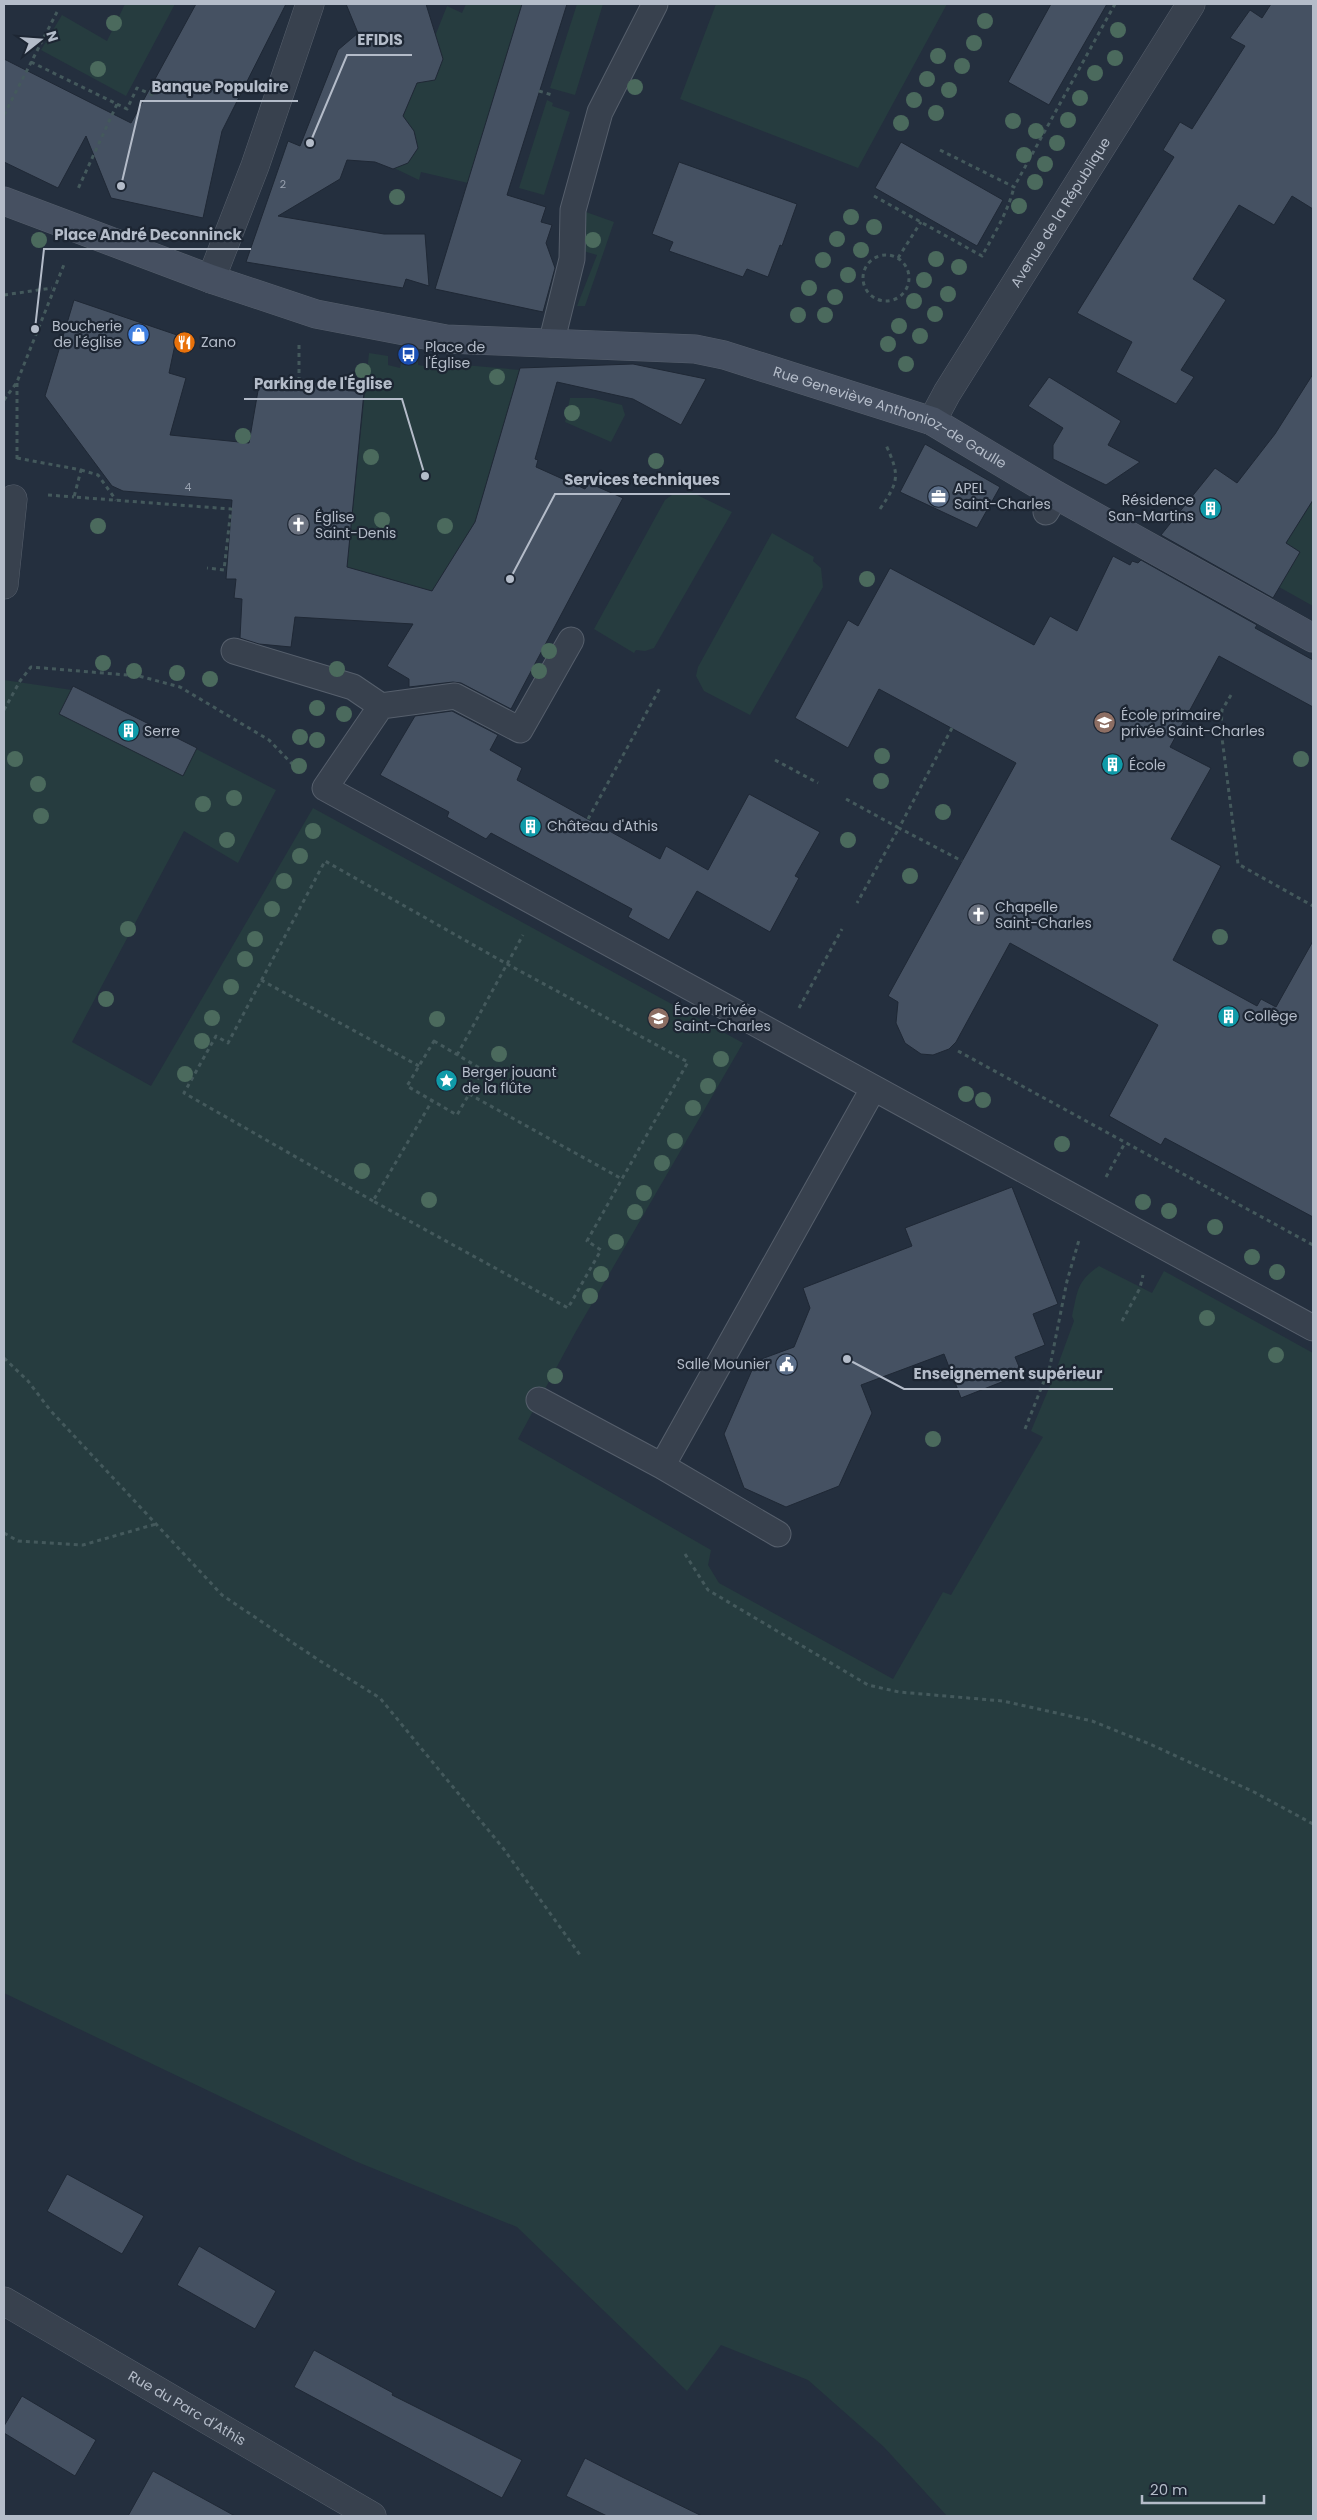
<svg xmlns="http://www.w3.org/2000/svg" width="1317" height="2520" font-family="Poppins,sans-serif">
<rect width="100%" height="100%" fill="#242f3e"/>
<path fill="#263c3f" d="M125 4H175L126 96 41 50 62 15 107 41Z
M466 4H522L468 183 421 172 419 180 394 168 409 161C420 145 419 131 402 119L447 6 462 13Z
M577 4H603L575 95 550 88Z
M716 4H947L858 168 680 99Z
M547 100 553 103 552 106 570 112 544 195 519 188Z
M586 212 614 222 585 306H577L597 255 583 251 587 237 580 235Z
M369 353 388 356V365L400 368 402 358 418 359V365L424 366 463 365 520 370 475 522 432 591 347 567Z
M570 398H594L622 405 625 415 611 442 565 422Z
M691 492 732 512 654 648 645 651 636 650 634 653 594 629 665 500 672 495Z
M1313 500V606L1279 587 1300 552 1286 543Z
M772 533 814 557 813 561 821 568 823 587 750 715 704 691 696 676 698 667Z
M4 680 72 690 122 711 276 790 238 863 184 831 72 1042 151 1086 313 808 743 1043 575 1333 518 1439 711 1550 708 1565 719 1583 893 1679 943 1592 951 1595 1043 1437 1031 1431 1052 1381 1074 1321 1072 1316C1078 1291 1076 1282 1099 1266L1152 1293 1164 1271 1313 1353V2516H947L884 2447 808 2380 721 2345 687 2391 517 2227 355 2161 4 1993Z"/>
<path fill="#455162" stroke="#1f2835" d="M196 4H286L222 131 203 218 111 198 86 136 58 188 4 162V59L131 123Z
M346 4H426L443 59 435 80 417 83 403 116 414 131 418 148 408 163 393 169 375 162 347 160 340 179 278 216 384 234H425L429 286 406 279 403 288 246 262 288 141 300 146 338 50 358 33Z
M522 4H567L507 195 546 207 541 222 552 225 546 243 555 268 543 312 435 289Z
M1051 4H1107L1049 105 1008 82Z
M1271 4H1313V209L1292 196 1274 225 1239 205 1193 279 1226 300 1181 370 1194 377 1176 404 1116 372 1132 342 1077 313 1174 157 1163 150 1180 122 1192 129 1245 46 1230 38 1250 10 1262 18Z
M901 142 1003 200 977 246 875 188Z
M679 162 797 204 782 246 780 245 768 277 747 269 743 277 669 251 673 242 652 234Z
M74 300 177 335 169 373 186 378 170 435 249 443 260 379 328 383V388L364 392 347 567 432 591 475 522 520 368 633 364 706 379 681 425 633 399 557 382 535 459 538 460 536 467 585 489 589 483 623 498 511 709 461 683 453 682 409 687V679L387 666 413 624 295 617 291 647 259 644 240 638 242 599 234 598 236 579H226L232 500 123 491 112 486 45 396Z
M1313 374V500L1286 543 1300 552 1273 598 1161 535 1215 468 1237 483 1275 434Z
M1049 377 1121 421 1108 445 1140 462 1106 485 1053 459V445L1063 428 1028 406Z
M925 444 1000 487 977 528 900 492Z
M1113 556 1130 565 1132 561 1138 563 1141 560 1257 625 1255 628 1313 660V707L1219 656 1170 747 1211 768 1171 839 1221 866 1173 960 1257 1006 1261 999 1276 1007 1313 941V1217L1165 1138 1161 1145 1109 1116 1158 1025 1010 943 956 1042 949 1049 933 1055 921 1054 905 1043 896 1023 898 1002 888 996 1016 763 879 689 848 748 795 718 848 620 858 626 890 568 1034 645 1050 616 1077 631Z
M73 686 197 748 183 776 59 714Z
M452 711 498 735 490 750 522 768 517 780 660 859 666 846 708 870 749 794 820 832 795 876 799 878 770 932 697 891 669 940 628 917 632 909 491 833 486 839 447 817 449 812 380 775 415 716Z
M1012 1187 1058 1304 1033 1314 1045 1345 1015 1357 1022 1374 961 1398 944 1354 861 1385 872 1413 839 1486 786 1507 744 1488 724 1434 756 1361 794 1347 810 1308 803 1288 912 1246 905 1228Z
M67 2174 144 2216 122 2254 47 2211Z
M199 2246 276 2291 255 2329 177 2285Z
M314 2350 393 2393 392 2395 522 2460 502 2498 294 2387Z
M22 2396 96 2440 75 2476 4 2433V2426Z
M585 2458 624 2478 702 2516H607L566 2496Z
M153 2471 235 2516H128Z"/>
<g fill="none" stroke-linecap="round" stroke-linejoin="round">
<defs>
<path id="service" d="M551 344 572 259 573 210 600 112 655 4
M1046 512 1056 495
M571 640 520 730 455 696 381 706 325 788 1313 1328
M234 651 353 687 381 706
M539 1400 662 1466
M778 1534 662 1466 873 1089"/>
<path id="pedestrian" d="M4 585 13 499"/>
<g id="minor">
<path d="M211 279 255 166 310 4"/>
<path id="s1" d="M932 421 947 393 1191 4"/>
<path id="s2" d="M4 2301 372 2516"/>
</g>
<g id="secondary">
<path id="s3" d="M4 201 211 279 316 314 446 339 695 349 724 355 932 421 1056 495 1313 638"/>
</g>
</defs>
<use href="#service" stroke="#565f6c" stroke-width="27"/>
<use href="#pedestrian" stroke="#565f6c" stroke-width="29"/>
<use href="#minor" stroke="#565f6c" stroke-width="29"/>
<use href="#secondary" stroke="#565f6c" stroke-width="29"/>
<path stroke="#44595c" stroke-width="3" stroke-dasharray="4 4" stroke-linecap="butt" d="M31 62 117 104 77 191
M539 91 552 95
M117 104 127 109 137 88 155 96
M4 115 57 12
M940 150 1014 187 1115 4
M874 196 982 256C994 234 1008 212 1014 187
M863 278a23 23 0 1 1 46 0a23 23 0 1 1-46 0Z
M898 258 921 222
M4 295 52 288
M299 381V345
M4 400 17 382 65 262
M17 458 81 470 74 497 231 509 224 570 207 568
M17 459V383
M81 470 98 475 116 500
M48 495 74 497
M880 509C899 481 900 476 886 445
M1231 695 1222 710 1221 730 1238 864 1313 906
M4 710 20 681 31 667 139 676 180 687 269 740 297 769
M952 728 899 828 962 861
M775 760 818 783
M846 799 899 828 857 903
M588 819 660 688
M261 980 419 1066
M799 1008 842 929
M434 1041 483 1070 457 1115 407 1086Z
M958 1051 1313 1245
M457 1055 523 935
M469 1094 622 1179
M1106 1177 1125 1143
M373 1201 184 1093 216 1036 228 1043 325 861 507 964 688 1062 587 1241 601 1250 568 1308 373 1201 432 1101
M1122 1321 1140 1288 1143 1275
M4 1358 28 1381 50 1410 222 1595 317 1659 380 1698 503 1848 580 1955
M1025 1429 1050 1366 1067 1281 1079 1240
M4 1533 18 1541 83 1545 156 1524
M685 1554 708 1590 868 1685 899 1692 1003 1701 1092 1721 1152 1745 1254 1792 1313 1824"/>
<use href="#service" stroke="#38414e" stroke-width="25"/>
<use href="#pedestrian" stroke="#38414e" stroke-width="28"/>
<use href="#minor" stroke="#38414e" stroke-width="28"/>
<use href="#secondary" stroke="#465061" stroke-width="28"/>
</g>
<g fill="#4b6a5d">
<circle cx="985" cy="21" r="8"/>
<circle cx="114" cy="23" r="8"/>
<circle cx="1118" cy="30" r="8"/>
<circle cx="974" cy="43" r="8"/>
<circle cx="938" cy="56" r="8"/>
<circle cx="1115" cy="58" r="8"/>
<circle cx="962" cy="66" r="8"/>
<circle cx="98" cy="69" r="8"/>
<circle cx="1095" cy="73" r="8"/>
<circle cx="927" cy="79" r="8"/>
<circle cx="635" cy="87" r="8"/>
<circle cx="949" cy="90" r="8"/>
<circle cx="1080" cy="98" r="8"/>
<circle cx="914" cy="100" r="8"/>
<circle cx="936" cy="113" r="8"/>
<circle cx="1068" cy="120" r="8"/>
<circle cx="1013" cy="121" r="8"/>
<circle cx="901" cy="123" r="8"/>
<circle cx="1036" cy="131" r="8"/>
<circle cx="1057" cy="143" r="8"/>
<circle cx="1024" cy="155" r="8"/>
<circle cx="1045" cy="164" r="8"/>
<circle cx="1035" cy="182" r="8"/>
<circle cx="397" cy="197" r="8"/>
<circle cx="1019" cy="206" r="8"/>
<circle cx="851" cy="217" r="8"/>
<circle cx="874" cy="227" r="8"/>
<circle cx="837" cy="239" r="8"/>
<circle cx="39" cy="240" r="8"/>
<circle cx="593" cy="240" r="8"/>
<circle cx="861" cy="250" r="8"/>
<circle cx="936" cy="259" r="8"/>
<circle cx="823" cy="260" r="8"/>
<circle cx="959" cy="267" r="8"/>
<circle cx="848" cy="275" r="8"/>
<circle cx="924" cy="280" r="8"/>
<circle cx="809" cy="288" r="8"/>
<circle cx="948" cy="294" r="8"/>
<circle cx="835" cy="297" r="8"/>
<circle cx="914" cy="301" r="8"/>
<circle cx="935" cy="314" r="8"/>
<circle cx="798" cy="315" r="8"/>
<circle cx="825" cy="315" r="8"/>
<circle cx="899" cy="326" r="8"/>
<circle cx="920" cy="336" r="8"/>
<circle cx="888" cy="344" r="8"/>
<circle cx="906" cy="364" r="8"/>
<circle cx="363" cy="371" r="8"/>
<circle cx="497" cy="377" r="8"/>
<circle cx="572" cy="413" r="8"/>
<circle cx="243" cy="436" r="8"/>
<circle cx="371" cy="457" r="8"/>
<circle cx="656" cy="461" r="8"/>
<circle cx="382" cy="520" r="8"/>
<circle cx="98" cy="526" r="8"/>
<circle cx="445" cy="526" r="8"/>
<circle cx="867" cy="579" r="8"/>
<circle cx="549" cy="651" r="8"/>
<circle cx="103" cy="663" r="8"/>
<circle cx="337" cy="669" r="8"/>
<circle cx="134" cy="671" r="8"/>
<circle cx="539" cy="671" r="8"/>
<circle cx="177" cy="673" r="8"/>
<circle cx="210" cy="679" r="8"/>
<circle cx="317" cy="708" r="8"/>
<circle cx="344" cy="714" r="8"/>
<circle cx="300" cy="737" r="8"/>
<circle cx="317" cy="740" r="8"/>
<circle cx="882" cy="756" r="8"/>
<circle cx="15" cy="759" r="8"/>
<circle cx="1301" cy="759" r="8"/>
<circle cx="299" cy="766" r="8"/>
<circle cx="881" cy="781" r="8"/>
<circle cx="38" cy="784" r="8"/>
<circle cx="234" cy="798" r="8"/>
<circle cx="203" cy="804" r="8"/>
<circle cx="943" cy="812" r="8"/>
<circle cx="41" cy="816" r="8"/>
<circle cx="313" cy="831" r="8"/>
<circle cx="227" cy="840" r="8"/>
<circle cx="848" cy="840" r="8"/>
<circle cx="300" cy="856" r="8"/>
<circle cx="910" cy="876" r="8"/>
<circle cx="284" cy="881" r="8"/>
<circle cx="272" cy="909" r="8"/>
<circle cx="128" cy="929" r="8"/>
<circle cx="1220" cy="937" r="8"/>
<circle cx="255" cy="939" r="8"/>
<circle cx="245" cy="959" r="8"/>
<circle cx="231" cy="987" r="8"/>
<circle cx="106" cy="999" r="8"/>
<circle cx="212" cy="1018" r="8"/>
<circle cx="437" cy="1019" r="8"/>
<circle cx="202" cy="1041" r="8"/>
<circle cx="499" cy="1054" r="8"/>
<circle cx="721" cy="1059" r="8"/>
<circle cx="185" cy="1074" r="8"/>
<circle cx="708" cy="1086" r="8"/>
<circle cx="966" cy="1094" r="8"/>
<circle cx="983" cy="1100" r="8"/>
<circle cx="693" cy="1108" r="8"/>
<circle cx="675" cy="1141" r="8"/>
<circle cx="1062" cy="1144" r="8"/>
<circle cx="662" cy="1163" r="8"/>
<circle cx="362" cy="1171" r="8"/>
<circle cx="644" cy="1193" r="8"/>
<circle cx="429" cy="1200" r="8"/>
<circle cx="1143" cy="1202" r="8"/>
<circle cx="1169" cy="1211" r="8"/>
<circle cx="635" cy="1212" r="8"/>
<circle cx="1215" cy="1227" r="8"/>
<circle cx="616" cy="1242" r="8"/>
<circle cx="1252" cy="1257" r="8"/>
<circle cx="1277" cy="1272" r="8"/>
<circle cx="601" cy="1274" r="8"/>
<circle cx="590" cy="1296" r="8"/>
<circle cx="1207" cy="1318" r="8"/>
<circle cx="1276" cy="1355" r="8"/>
<circle cx="555" cy="1376" r="8"/>
<circle cx="933" cy="1439" r="8"/>
</g>
<defs>
<symbol id="shop-disc" viewBox="-11 -11 22 22"><circle r="9.5" fill="#3f7fe0" stroke="#1d2633"/><path d="M-5-2.5h2.3a2.7 3.5 0 0 1 5.4 0H5L5.5 6h-11ZM-1.5-2.5h3a1.5 2.3 0 0 0-3 0Z" fill="#fff"/></symbol>
<symbol id="restaurant-disc" viewBox="-11 -11 22 22"><circle r="9.5" fill="#e8710a" stroke="#1d2633"/><path d="M-5-6h1v4h1v-4h1v4h1v-4h1v5L-1.5 .5V6h-2V.5L-5-1ZM5-6V6H3V1.5H1.5Q1.5-4 5-6Z" fill="#fff"/></symbol>
<symbol id="bus-disc" viewBox="-11 -11 22 22"><circle r="9.5" fill="#1a4fb4" stroke="#1d2633"/><path d="M-5-6H5V4H4V6H2V4H-2V6H-4V4H-5ZM-3.5-4V0h7V-4ZM-3.5 1.2v1.5H-2V1.2ZM2 1.2v1.5H3.5V1.2Z" fill="#fff"/></symbol>
<symbol id="office-disc" viewBox="-11 -11 22 22"><circle r="9.5" fill="#5c6f8a" stroke="#1d2633"/><path d="M-6-3h4V-5.5h4V-3h4V5H-6ZM-1-4.5V-3h2v-1.5ZM-6 0V1H6V0Z" fill="#fff"/></symbol>
<symbol id="building-disc" viewBox="-11 -11 22 22"><circle r="9.5" fill="#0f9aa8" stroke="#1d2633"/><path d="M-4-6H4V6H1V3H-1V6H-4ZM-2.5-4.3h1.7v1.8h-1.7ZM.8-4.3h1.7v1.8H.8ZM-2.5-1h1.7V.8h-1.7ZM.8-1h1.7V.8H.8Z" fill="#fff"/></symbol>
<symbol id="church-disc" viewBox="-11 -11 22 22"><circle r="9.5" fill="#6b7280" stroke="#1d2633"/><path d="M-1.2-6h2.4v3.5h3.3v2.4h-3.3V6h-2.4V-.1h-3.3v-2.4h3.3Z" fill="#fff"/></symbol>
<symbol id="school-disc" viewBox="-11 -11 22 22"><circle r="9.5" fill="#8d6e63" stroke="#1d2633"/><path d="M0-5L7-2L0 1L-7-2ZM-4 1L0 2.5L4 1V4Q0 6-4 4Z" fill="#fff"/></symbol>
<symbol id="sight-disc" viewBox="-11 -11 22 22"><circle r="9.5" fill="#0f9aa8" stroke="#1d2633"/><path d="M0-6L1.8-2.2L6-1.7L2.9 1.2L3.7 5.4L0 3.3L-3.7 5.4L-2.9 1.2L-6-1.7L-1.8-2.2Z" fill="#fff"/></symbol>
<symbol id="civic-disc" viewBox="-11 -11 22 22"><circle r="9.5" fill="#5c6f8a" stroke="#1d2633"/><path d="M-.6-6.5H3V-4.5H.6V-3L4-1V1h2V6H-6V1h2V-1L-.6-3ZM-1.2 2.5V6h2.4V2.5Z" fill="#fff"/></symbol>
</defs>
<g fill-rule="evenodd">
<use href="#shop-disc" x="126" y="322" width="25" height="25"/>
<use href="#restaurant-disc" x="172" y="330" width="25" height="25"/>
<use href="#bus-disc" x="396" y="342" width="25" height="25"/>
<use href="#office-disc" x="926" y="484" width="25" height="25"/>
<use href="#building-disc" x="1198" y="496" width="25" height="25"/>
<use href="#church-disc" x="286" y="512" width="25" height="25"/>
<use href="#school-disc" x="1092" y="710" width="25" height="25"/>
<use href="#building-disc" x="116" y="718" width="25" height="25"/>
<use href="#building-disc" x="1100" y="752" width="25" height="25"/>
<use href="#building-disc" x="518" y="814" width="25" height="25"/>
<use href="#church-disc" x="966" y="902" width="25" height="25"/>
<use href="#building-disc" x="1216" y="1004" width="25" height="25"/>
<use href="#school-disc" x="646" y="1006" width="25" height="25"/>
<use href="#sight-disc" x="434" y="1068" width="25" height="25"/>
<use href="#civic-disc" x="774" y="1352" width="25" height="25"/>
</g>
<g text-anchor="middle" stroke-width="4.5" stroke-linejoin="round" paint-order="stroke">
<g font-size="11" fill="#98a1af">
<text x="283" y="188">2</text>
<text x="188" y="491">4</text>
</g>
<g font-size="14" fill="#b4bcc9" stroke="#1d2633">
<text dy="5" stroke="none"><textPath href="#s1" startOffset="245">Avenue de la République</textPath></text>
<text dy="5" stroke="none"><textPath href="#s3" startOffset="921">Rue Geneviève Anthonioz-de Gaulle</textPath></text>
<text dy="5" stroke="none"><textPath href="#s2" startOffset="212">Rue du Parc d'Athis</textPath></text>
</g>
<g font-size="14" fill="#b4bcc9" stroke="#1d2633" text-anchor="start">
<text x="122" y="331" text-anchor="end">Boucherie<tspan x="122" dy="16">de l'église</tspan></text>
<text x="201" y="347">Zano</text>
<text x="425" y="352">Place de<tspan x="425" dy="16">l'Église</tspan></text>
<text x="954" y="493">APEL<tspan x="954" dy="16">Saint-Charles</tspan></text>
<text x="1194" y="505" text-anchor="end">Résidence<tspan x="1194" dy="16">San-Martins</tspan></text>
<text x="315" y="522">Église<tspan x="315" dy="16">Saint-Denis</tspan></text>
<text x="1121" y="720">École primaire<tspan x="1121" dy="16">privée Saint-Charles</tspan></text>
<text x="144" y="736">Serre</text>
<text x="1129" y="770">École</text>
<text x="547" y="831">Château d'Athis</text>
<text x="995" y="912">Chapelle<tspan x="995" dy="16">Saint-Charles</tspan></text>
<text x="674" y="1015">École Privée<tspan x="674" dy="16">Saint-Charles</tspan></text>
<text x="1244" y="1021">Collège</text>
<text x="462" y="1077">Berger jouant<tspan x="462" dy="16">de la flûte</tspan></text>
<text x="770" y="1369" text-anchor="end">Salle Mounier</text>
</g>
</g>
<path fill="none" stroke="#b4bcc9" stroke-width="2" d="M310 143L347 55H412M121 186L141 101H298M35 329L44 249H251M425 476L402 399H244M510 579L555 494H730M847 1359L904 1389H1113"/>
<g fill="#b4bcc9" stroke="#1d2633" stroke-width="2">
<circle cx="310" cy="143" r="5"/>
<circle cx="121" cy="186" r="5"/>
<circle cx="35" cy="329" r="5"/>
<circle cx="425" cy="476" r="5"/>
<circle cx="510" cy="579" r="5"/>
<circle cx="847" cy="1359" r="5"/>
</g>
<g font-size="15" text-anchor="middle" font-weight="bold" fill="#b4bcc9" stroke="#1d2633" stroke-width="4.5" stroke-linejoin="round" paint-order="stroke">
<text x="380" y="45">EFIDIS</text>
<text x="220" y="92">Banque Populaire</text>
<text x="148" y="240">Place André Deconninck</text>
<text x="323" y="389">Parking de l'Église</text>
<text x="642" y="485">Services techniques</text>
<text x="1008" y="1379">Enseignement supérieur</text>
</g>
<rect width="1317" height="2520" fill="none" stroke="#b4bcc9" stroke-width="10"/>
<g transform="translate(40 40) rotate(73)" stroke="#1d2633" stroke-width="4" paint-order="stroke">
<path d="M0-4L9 19L0 12L-9 19Z" fill="#b4bcc9"/>
<text y="-8" font-size="14" font-weight="bold" text-anchor="middle" fill="#b4bcc9">N</text>
</g>
<path d="M1142 2495v8h122v-8" fill="none" stroke="#b4bcc9" stroke-width="2.5"/>
<text x="1150" y="2495" font-size="15" fill="#b4bcc9" stroke="#1d2633" stroke-width="4" paint-order="stroke">20 m</text>
</svg>
